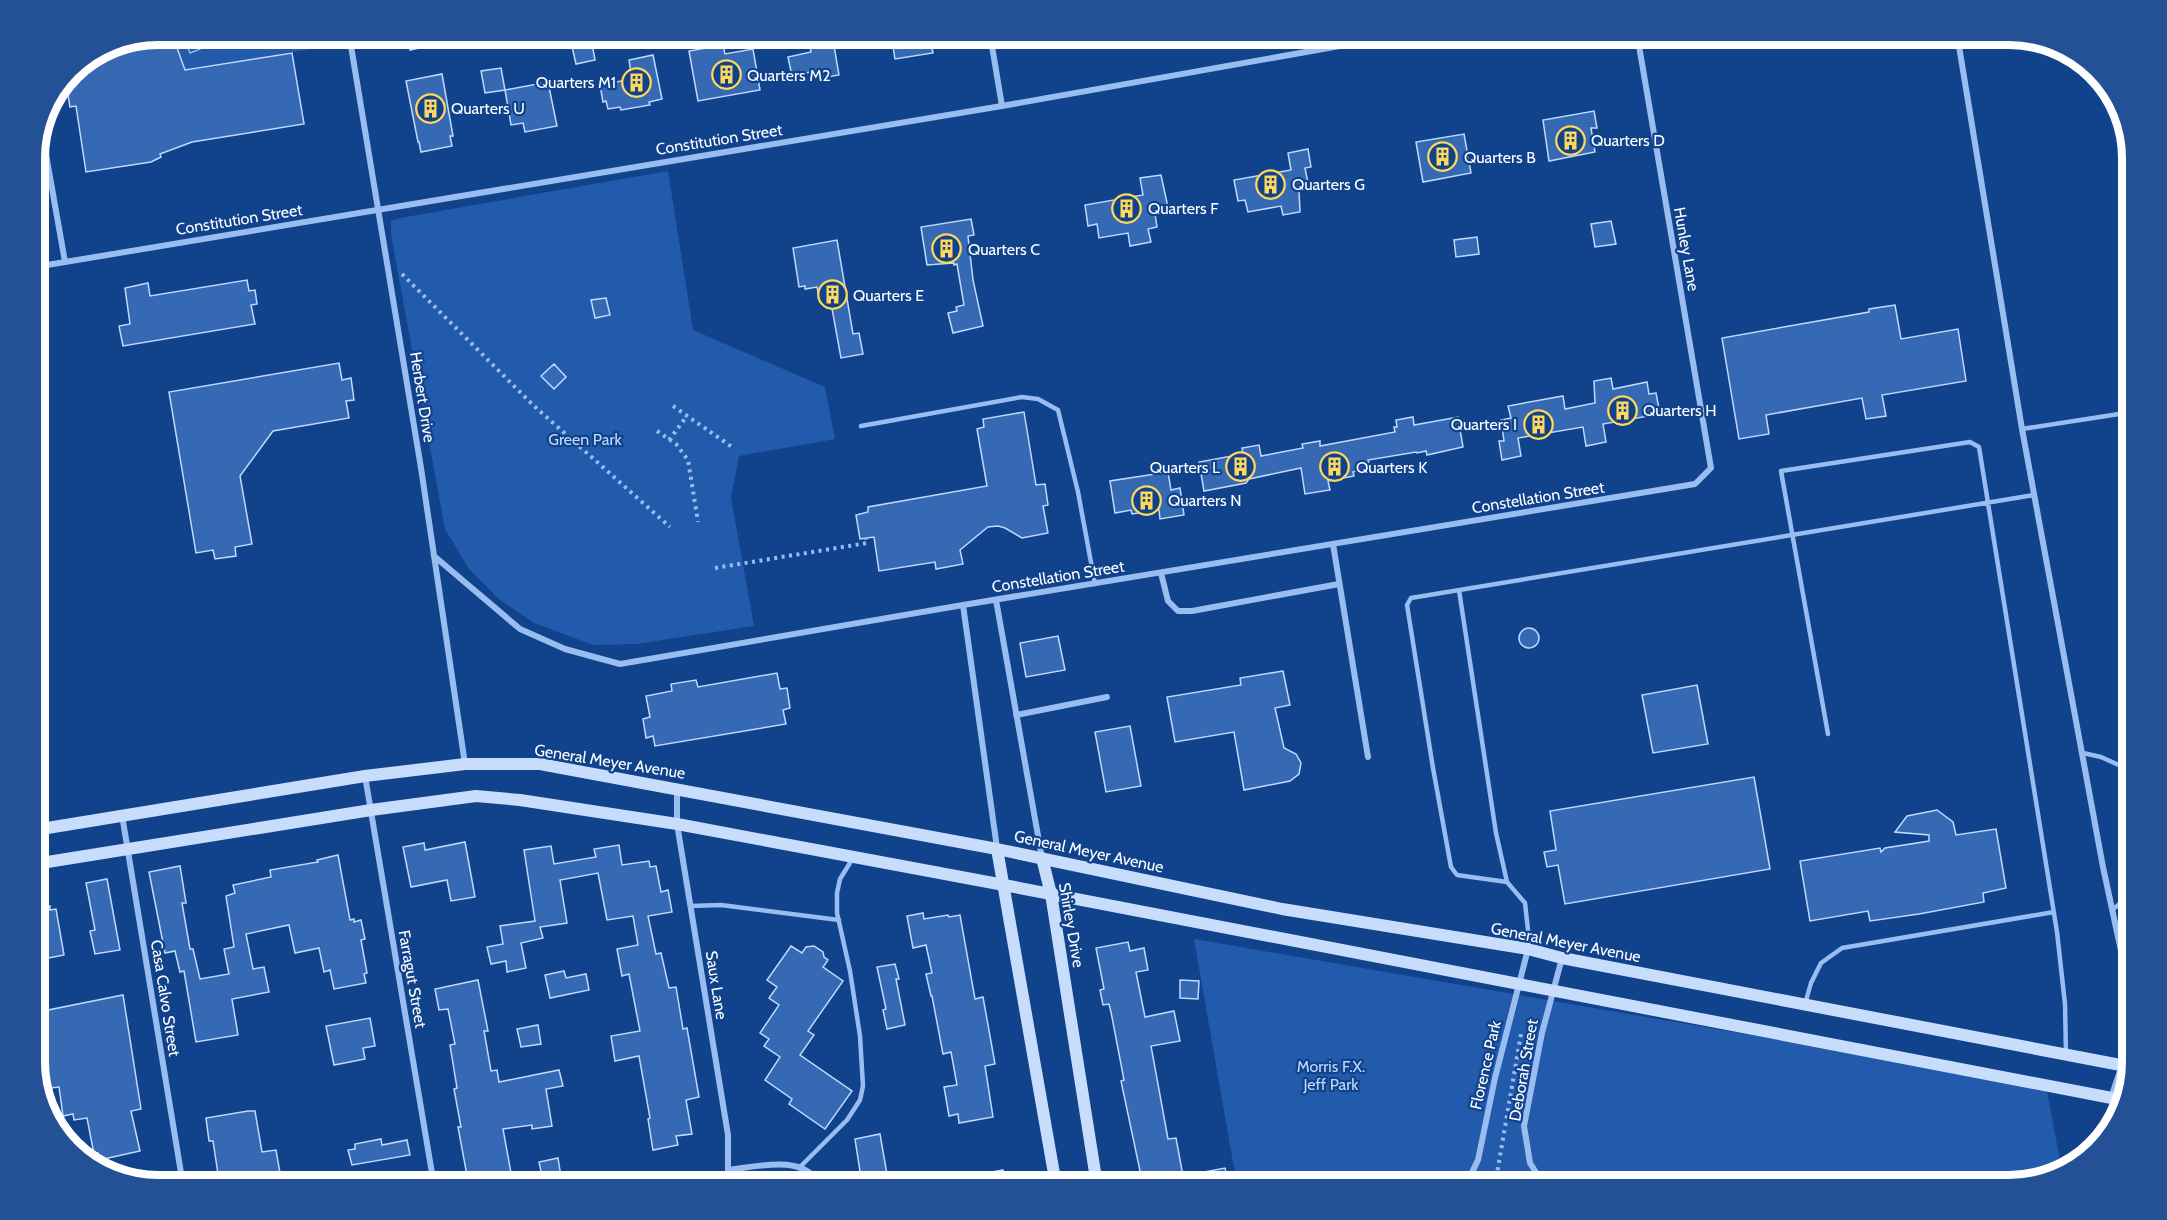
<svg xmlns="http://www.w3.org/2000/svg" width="2167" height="1220" font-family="Cabin,sans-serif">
<rect width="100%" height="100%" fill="#11428c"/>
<path fill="#235bac" d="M172 35H310L312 49 148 75Z
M668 171 693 330 825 387 835 439 739 456 731 498 754 626 636 644 593 645 534 623 499 599 469 569 445 529 391 235V221L400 218Z
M1194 939 2046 1086 2062 1171 2009 1185H1237Z"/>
<path fill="#2c5188" stroke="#8bb8f5" stroke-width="1.5" d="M183 35H226L199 45 200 49 190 53Z"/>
<path fill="#3569b4" stroke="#c0d9fd" stroke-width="1.5" d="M158 34H172L185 70 292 53 304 124 192 142 160 154 161 157 151 162 86 172 76 106 70 107 65 78 71 70 111 44Z
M407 34H450L451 41 410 50Z
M819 34H832L839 75 816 79 815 71 792 76 788 57 811 52 808 36Z
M891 34H929L933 53 895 59Z
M591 38 595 60 576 64 571 42Z
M723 45 725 54 753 49 760 90 698 101 689 51Z
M653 55 662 99 649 102 650 105 621 110 620 107 608 109 606 101 603 102 600 85 632 79 629 60Z
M501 68 505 90 485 93 481 71Z
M442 74 453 136H450L452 146 421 152 419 142H418L406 81Z
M548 82 557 126 525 132 523 123 511 125 505 90Z
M1594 111 1597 128H1591L1595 152 1549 161 1543 120Z
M1464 134 1471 173 1423 182 1416 142Z
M1308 149 1311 167 1305 168 1309 188 1299 190 1300 212 1283 215 1281 206 1248 212 1245 200 1238 201 1234 180 1291 170 1288 153Z
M1161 175 1169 212 1155 214 1157 227 1148 229 1151 242 1130 246 1128 233 1099 238 1097 224 1088 226 1085 205 1143 195 1140 178Z
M971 219 974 235 968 236 973 280 983 326 953 333 948 313 957 311 956 307 964 305 957 264 954 265V263L927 265 921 227Z
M1611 221 1616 244 1595 247 1591 224Z
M1477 237 1479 254 1456 257 1454 240Z
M837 240 853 334 859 333 863 354 841 358 831 303 824 304V301L820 302 817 287 805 289V286L799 287 793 248Z
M247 280 249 291 255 290 257 304 251 305 255 324 123 346 119 326 130 324 125 288 148 283 150 296Z
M606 298 610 315 595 318 591 300Z
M1895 305 1901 339 1958 329 1966 381 1882 395 1886 416 1866 419 1862 398 1766 415 1769 434 1739 439 1722 338 1869 312V309Z
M339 363 342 380 351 378 354 400 346 401 349 418 273 431 240 476 252 544 235 547 236 556 215 559 213 550 196 553 169 392Z
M554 364 566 377 554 389 541 376Z
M1611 378 1613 389 1647 382 1649 394 1656 393 1660 414 1603 424 1606 442 1586 446 1583 427 1518 438 1521 456 1502 460 1499 441H1504L1501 420 1511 418 1508 406 1563 396 1565 409 1595 403 1594 381Z
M1024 412 1036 485 1045 484 1048 505 1043 506 1048 533 1022 538 1005 528 998 526 988 527 960 550 963 564 936 569 935 562 879 571 874 537 860 539 856 515 868 512V507L987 486 977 429 984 427 983 419Z
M1413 417 1414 425 1458 417 1463 447 1427 455 1426 451 1417 453 1416 452 1368 460 1370 468 1353 472 1354 476 1328 481 1330 490 1305 494 1301 468 1249 479 1246 483 1204 491 1199 462 1243 454 1242 448 1259 445 1261 456 1303 448 1302 444 1320 441V446L1395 432 1394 427H1397L1396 420Z
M1168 472 1171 490 1180 488 1184 515 1160 519 1159 510 1132 514 1131 510 1115 513 1110 481Z
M1519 638a10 10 0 1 1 20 0a10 10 0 1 1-20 0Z
M1058 636 1065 670 1026 677 1020 643Z
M1283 671 1290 705 1275 708 1284 748 1296 754 1301 763 1299 774 1290 781 1244 790 1234 732 1175 742 1167 697 1241 685 1240 678Z
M777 673 780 689 787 688 790 708 783 710 786 724 655 746 653 736 646 738 643 719 650 717 646 696 672 691 671 684 696 680 698 687Z
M1697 685 1708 744 1653 753 1642 695Z
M1130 726 1141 786 1106 792 1095 732Z
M1754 777 1770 869 1565 904 1558 865 1547 867 1544 852 1556 850 1550 811Z
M1937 810 1953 822 1956 835 1996 829 2006 888 1983 893 1984 902 1919 914 1870 921 1868 911 1810 921 1800 861 1880 848 1881 852 1885 848 1929 841V835L1895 832 1907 816Z
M465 842 475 897 451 901 447 880 411 887 403 847 424 843 425 850Z
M619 845 622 865 649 861 650 867 656 866 661 892 668 890 672 912 648 916 656 954 661 953 669 988 676 987 683 1029 687 1028 699 1097 686 1100 692 1134 676 1136 678 1145 653 1150 648 1119 650 1118 639 1056 615 1061 611 1036 640 1031 629 974 622 976 617 949 638 945 633 916 607 920 598 873 560 880 567 923 540 927 543 938 521 943 526 968 507 972 506 961 491 964 487 947 503 944 500 926 535 921 524 850 551 846 554 864 596 857 594 849Z
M338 855 350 920 354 919V922L361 920 365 939 361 940 367 973 364 974 366 983 334 989 330 970 324 972 319 948 295 953 289 925 246 934 253 969 264 967 269 992 232 999 238 1035 196 1042 184 971 180 972 175 951 165 953 149 872 180 866 186 903H182L190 949H193L200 979 229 974 224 949 234 947 226 896 235 893 233 885 271 877 270 870 318 862 317 860Z
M107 879 120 950 95 954 90 931 95 930 86 883Z
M50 906V910L56 909 64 955 38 960 35 944V909Z
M923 913 924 919 948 915 949 917 960 915 975 999 983 997 995 1064 985 1066 993 1117 959 1123 958 1114 949 1116 944 1087 957 1085 951 1052 943 1054 932 996H931L926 974 932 973 926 945 913 948 907 916Z
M1128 942 1130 951 1144 948 1148 970 1136 972 1145 1017 1174 1011 1180 1041 1151 1046 1168 1139 1176 1138 1183 1176 1225 1168 1229 1185H1143L1121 1081 1124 1080 1111 1012 1109 1004 1103 1005 1100 990 1104 989 1096 948Z
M791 946 802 953 806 947 814 946 823 952 824 957 828 960 823 967 843 981 808 1031 814 1035 800 1055 852 1091 825 1129 789 1104 792 1099 765 1080 780 1057 764 1046 769 1039 760 1033 779 1005 769 998 777 987 767 980Z
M895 964 899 979H896L905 1025 887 1029 883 1010 886 1009 877 967Z
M564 971 566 978 586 974 589 990 550 998 545 975Z
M35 979H43L48 1010 123 995 141 1109 131 1111 140 1151 99 1160 98 1153 94 1154 87 1118 74 1120 73 1114 63 1116 59 1087 42 1089 38 1070H35Z
M478 980 488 1031H484L491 1071 497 1070 499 1082 559 1070 563 1086 546 1089 552 1126 532 1129V1125L503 1129 511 1173 475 1181H468L458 1127H461L454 1089 457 1088 450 1045 455 1044 448 1009 439 1010 435 989Z
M1180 980 1199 981 1198 999 1180 998Z
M370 1018 375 1046 363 1048 365 1059 334 1065 326 1026Z
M538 1025 541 1044 521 1047 517 1029Z
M248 1111H255L262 1152 276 1150 280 1173 223 1183 221 1173 218 1174 213 1141H209L206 1118Z
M880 1134 888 1180 862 1184 855 1139Z
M381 1139 382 1145 407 1140 410 1155 352 1165 348 1150 355 1149V1144Z
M558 1158 561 1177 543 1181 539 1162Z
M1003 1170 1006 1185H962L961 1178Z"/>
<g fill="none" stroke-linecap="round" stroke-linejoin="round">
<path stroke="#99bdf1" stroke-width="4" stroke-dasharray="3 4.5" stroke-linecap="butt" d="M402 274 533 405 670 527
M673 406 732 447
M657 431 676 444 688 460 698 522
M669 440 687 416
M715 568 867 543 866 538
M1495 1185 1521 1034"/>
<path stroke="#99bdf1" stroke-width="4.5" d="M861 426 1022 397 1038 399 1058 410 1078 492 1095 584
M2022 429 2132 412
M1459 590 1496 833 1507 882 1525 903 1528 930V948
M1828 734 1781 471 1970 442 1979 447 2057 932 2065 1004 2066 1054
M2083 753 2101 757 2132 771
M1507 882 1457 875 1451 867 1433 768 1407 605 1411 598 2034 495
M690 906 721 905 839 920
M2112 910 2132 894
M1805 1004 1811 983 1821 963 1842 948 2054 912
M800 1167 847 1120 860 1100 863 1086 860 1036 850 971 837 913V893L840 879 853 858"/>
<path stroke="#99bdf1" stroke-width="6" d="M349 34 421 468 465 764
M990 34 1002 106
M1322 34 1324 48
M1957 34 2022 429 2103 867 2126 974 2129 997 2127 1025 2122 1065 2111 1098
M41 126 65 262
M35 267 1002 106 1407 34
M1333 544 1368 757
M434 556 520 629 565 649 620 664 963 605 1695 484 1711 468 1637 34
M1161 573 1168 601 1178 611H1192L1339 584
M996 600 1042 858
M963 605 997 848
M1016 715 1107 697
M365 776 434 1185
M677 789V824L728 1135V1170L730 1185
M122 815 183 1185
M728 1170C755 1167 805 1153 819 1185
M1466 1185 1478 1160 1495 1078 1528 949
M1544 1185 1530 1163 1524 1126 1542 1033 1562 958"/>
<path stroke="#c8dcfc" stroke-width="12" d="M35 830 365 776 465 764H540L997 849 1282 909 1528 949 1562 958 2131 1067
M997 849 1056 1185
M1042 858 1051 894 1097 1185
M35 864 371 810 476 796 520 800 677 824 1004 885 2122 1100"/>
</g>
<defs>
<symbol id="building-ring" viewBox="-11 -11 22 22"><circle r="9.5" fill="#11428c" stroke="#ffd75a" stroke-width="1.5"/><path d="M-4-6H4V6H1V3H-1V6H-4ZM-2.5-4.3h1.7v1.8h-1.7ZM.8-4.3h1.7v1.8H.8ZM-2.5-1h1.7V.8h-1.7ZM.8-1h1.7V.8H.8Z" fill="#ffd75a"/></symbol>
</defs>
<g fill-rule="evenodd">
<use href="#building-ring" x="710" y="58" width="33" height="33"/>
<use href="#building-ring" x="620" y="66" width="33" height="33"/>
<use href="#building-ring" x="414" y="92" width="33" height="33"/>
<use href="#building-ring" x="1554" y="124" width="33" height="33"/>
<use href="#building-ring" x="1426" y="140" width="33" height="33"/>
<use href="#building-ring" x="1254" y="168" width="33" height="33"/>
<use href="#building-ring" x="1110" y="192" width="33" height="33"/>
<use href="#building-ring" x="930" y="232" width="33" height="33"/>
<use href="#building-ring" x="816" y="278" width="33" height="33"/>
<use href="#building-ring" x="1606" y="394" width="33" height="33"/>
<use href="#building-ring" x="1522" y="408" width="33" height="33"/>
<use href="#building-ring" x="1224" y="450" width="33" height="33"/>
<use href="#building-ring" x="1318" y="450" width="33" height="33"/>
<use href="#building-ring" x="1130" y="484" width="33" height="33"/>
</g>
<g text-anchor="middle" stroke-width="4.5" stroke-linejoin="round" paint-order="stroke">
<g font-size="16" fill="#fff" stroke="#11428c" text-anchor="start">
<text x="747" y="81">Quarters M2</text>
<text x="616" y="88" text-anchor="end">Quarters M1</text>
<text x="451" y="114">Quarters U</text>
<text x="1591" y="146">Quarters D</text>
<text x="1464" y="163">Quarters B</text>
<text x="1292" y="190">Quarters G</text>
<text x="1148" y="214">Quarters F</text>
<text x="968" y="255">Quarters C</text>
<text x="853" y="301">Quarters E</text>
<text x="1643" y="416">Quarters H</text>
<text x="1517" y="430" text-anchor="end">Quarters I</text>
<text x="1220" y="473" text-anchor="end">Quarters L</text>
<text x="1356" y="473">Quarters K</text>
<text x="1168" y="506">Quarters N</text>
</g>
<g font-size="16" fill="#fff" stroke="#11428c">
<text transform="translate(719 139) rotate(-9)" y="6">Constitution Street</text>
<text transform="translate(239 219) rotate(-9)" y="6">Constitution Street</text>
<text transform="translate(1687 249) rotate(80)" y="6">Hunley Lane</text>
<text transform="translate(423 397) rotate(81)" y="6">Herbert Drive</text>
<text transform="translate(1538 497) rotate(-9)" y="6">Constellation Street</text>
<text transform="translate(1058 576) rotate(-9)" y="6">Constellation Street</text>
<text transform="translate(610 761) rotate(9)" y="6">General Meyer Avenue</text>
<text transform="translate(1089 851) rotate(12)" y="6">General Meyer Avenue</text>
<text transform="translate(1072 925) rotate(80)" y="6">Shirley Drive</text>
<text transform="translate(1566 942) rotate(11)" y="6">General Meyer Avenue</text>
<text transform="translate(413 979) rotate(80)" y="6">Farragut Street</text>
<text transform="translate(717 985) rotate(81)" y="6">Saux Lane</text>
<text transform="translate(166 998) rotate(81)" y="6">Casa Calvo Street</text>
<text transform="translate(1485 1065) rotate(-77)" y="6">Florence Park</text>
<text transform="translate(1523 1070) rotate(-80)" y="6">Deborah Street</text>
</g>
<g font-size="16" fill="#c0d9fd" stroke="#11428c">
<text x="585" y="445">Green Park</text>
<text x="1331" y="1072">Morris F.X.<tspan x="1331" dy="18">Jeff Park</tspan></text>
</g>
</g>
<path d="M0 0H2167V1220H0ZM158 45H2009A113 113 0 0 1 2122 158V1062A113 113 0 0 1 2009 1175H158A113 113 0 0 1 45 1062V158A113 113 0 0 1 158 45Z" fill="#245195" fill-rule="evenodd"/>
<path fill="none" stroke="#fff" stroke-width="8" d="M158 45H2009A113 113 0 0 1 2122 158V1062A113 113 0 0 1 2009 1175H158A113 113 0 0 1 45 1062V158A113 113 0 0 1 158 45Z"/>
</svg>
